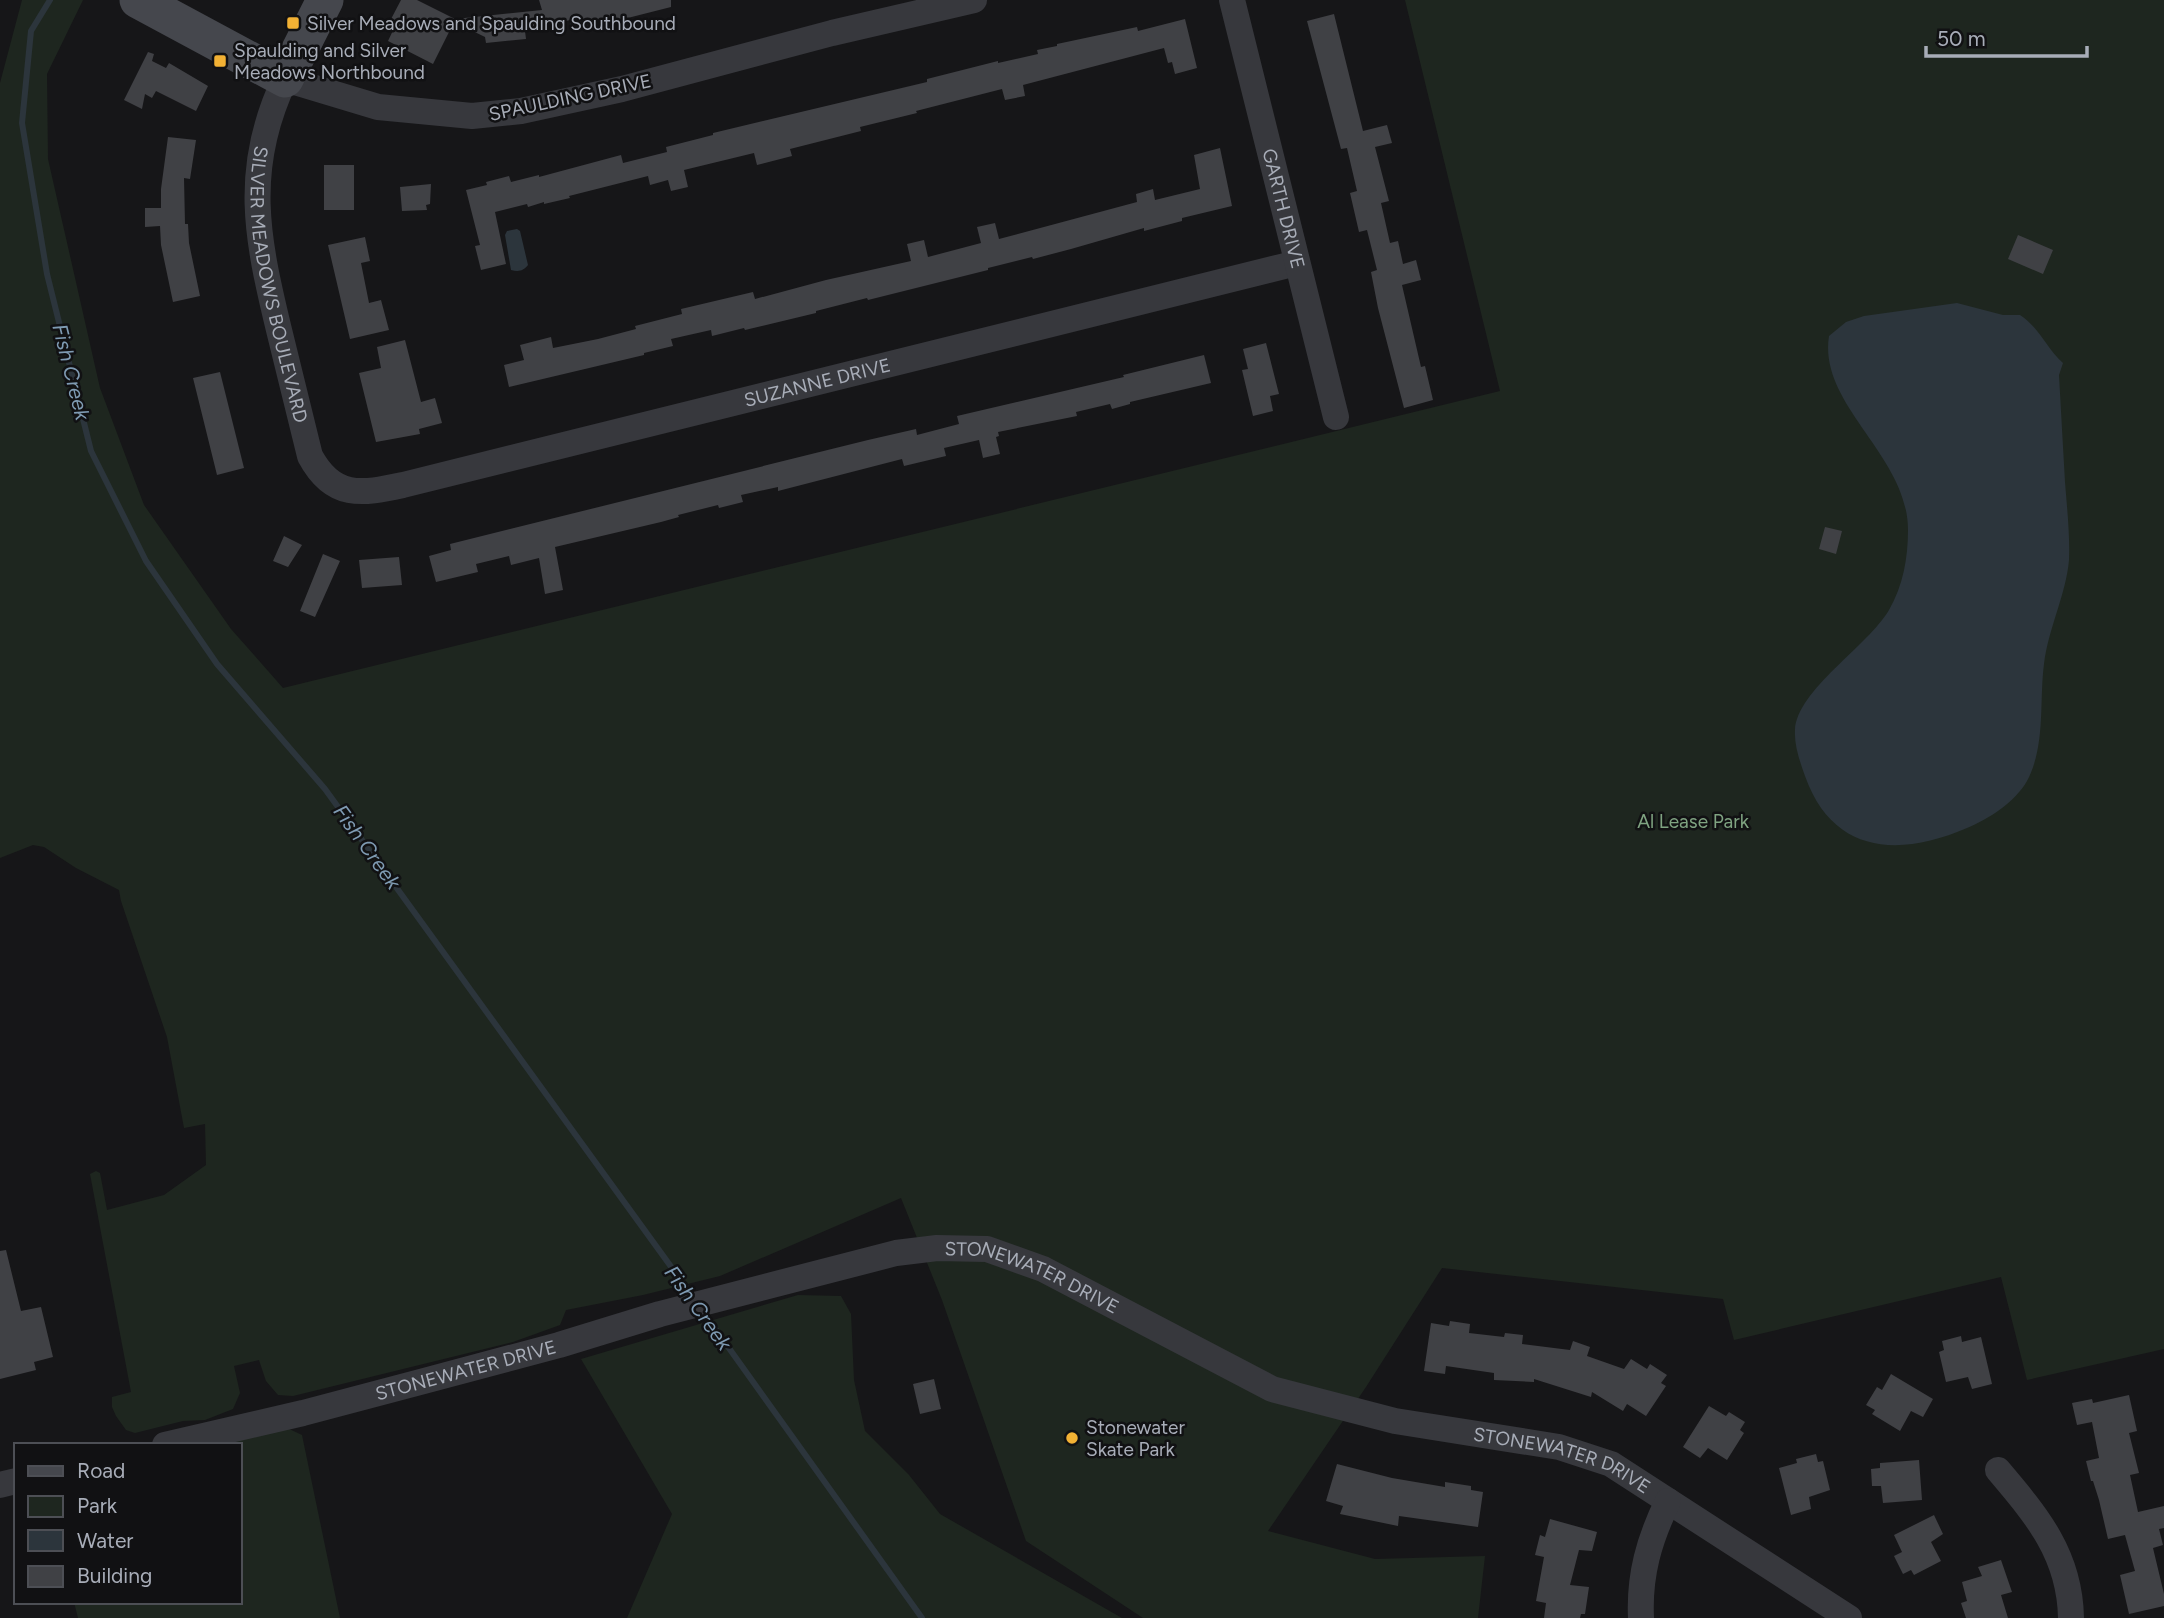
<svg xmlns="http://www.w3.org/2000/svg" width="2164" height="1618" font-family="Figtree,sans-serif">
<rect width="100%" height="100%" fill="#161618"/>
<path fill="#1e261f" d="M22 0H83L47 74 48 159 100 388 144 505 231 629 283 688 1500 391 1405 0H2164V1349L2027 1380 2001 1277 1734 1340 1723 1299 1442 1268 1366 1387 1268 1531 1375 1559 1485 1556 1478 1618H1143L1026 1541 942 1300 901 1198 720 1276 643 1295 566 1310 560 1325 513 1342 293 1396 278 1395 266 1381 259 1360 234 1366 240 1393 233 1409 205 1420 183 1421 135 1433 126 1430 116 1416 112 1407V1397L131 1392 90 1174 96 1171 100 1173 107 1210 164 1195 206 1165 205 1124 184 1128 167 1037 121 901 119 890 76 868 44 847 33 845 0 858V83Z
M798 1295 841 1296 851 1314 854 1380 865 1431 909 1475 940 1514 1122 1618H627L672 1514 581 1359Z
M285 1427 302 1435 340 1618H78L74 1602H240V1445H208Z"/>
<path fill="#2c353c" d="M517 229 520 231 528 265C523 271 519 272 511 270L505 235 507 231Z
M1957 303 2003 315H2020C2039 327 2047 349 2063 363L2059 375C2061 411 2063 447 2065 482 2067 508 2070 534 2069 560 2066 595 2048 629 2044 664 2039 702 2046 745 2027 781 2015 802 1989 819 1967 828 1900 857 1833 855 1805 776 1800 762 1794 745 1795 730 1797 690 1868 646 1889 610 1903 586 1908 558 1908 530 1908 455 1818 405 1829 336L1846 322 1864 316Z"/>
<g fill="none" stroke-linecap="round" stroke-linejoin="round">
<path stroke="#2c353c" stroke-width="6" d="M50 0 31 31 22 123 47 274 91 451 146 561 217 664 325 789 693 1297
M701 1309 922 1618"/>
</g>
<path fill="#404145" d="M401 0H417L455 19 542 10 539 0H671V7L604 24 603 18 571 26 570 20 525 31 526 39 486 43 485 37 454 22 433 64 388 41 396 24 390 21Z
M1334 14 1363 131 1387 125 1392 143 1375 147 1389 201 1381 203 1390 243 1398 241 1403 264 1416 260 1421 280 1402 285 1421 367 1425 366 1433 400 1404 408 1378 308 1371 272 1377 270 1367 230 1359 232 1350 193 1357 191 1347 148 1341 149 1307 21Z
M1185 19 1197 68 1175 74 1172 62 1168 63 1164 48 1023 85 1025 96 1005 100 1002 89 916 111 917 113 860 127 861 131 790 149 792 156 757 165 754 153 684 170 688 187 671 191 668 180 650 185 648 176 569 196 570 198 544 204V202L528 207 527 204 495 212 506 264 481 270 475 246 480 245 466 190 487 185 486 182 509 176 511 182 539 175V177L621 155 623 163 667 152 666 147 713 135V133L927 82V79L998 61V63L1038 54 1037 50 1057 46V44L1137 27 1138 31Z
M148 52 154 54 152 61 166 68 169 63 208 86 196 111 156 91 152 98 145 94 142 109 124 100Z
M168 137 196 140 190 179 184 178 185 224H188L189 243 200 296 173 302 161 245 160 226 145 227V208H161V189Z
M1220 148 1232 206 1182 218V221L1144 231V228L1071 249 1033 259 1032 257 988 268V270L868 300 867 298 816 311V313L745 330 744 328 712 336 711 330 671 339 673 346 644 353V355L509 387 504 365 524 360 520 345 551 337 553 348 598 339 636 329 635 326 682 314 681 309 753 292 755 299 826 280 911 261 907 244 924 240 928 257 981 243 977 227 995 223 999 239 1137 202 1136 194 1153 189 1155 200 1200 189 1194 155Z
M324 165H354V210H324Z
M431 184 430 204 426 205 427 210 402 211 400 187Z
M2018 235 2053 250 2043 274 2008 259Z
M365 237 370 261 361 263 369 303 381 300 389 330 350 339 328 245Z
M405 340 421 402 435 398 442 423 419 429 420 434 376 442 359 373 381 368 377 347Z
M1266 343 1279 394 1270 396 1273 411 1253 416 1242 370 1248 369 1243 349Z
M1204 355 1211 383 1130 402V404L1112 409 1110 404 1076 412 1077 416 998 432 999 436 996 437 1000 454 983 458 979 440 944 448 946 456 904 466 902 459 778 491V487L741 495 743 502 719 508 718 505 678 515 679 517 661 522 555 547 563 590 545 594 539 558 511 565 509 556 476 564 478 572 436 582 429 556 451 550 450 544 868 440 916 429 917 435 959 424 957 416 1124 377 1123 375Z
M220 372 244 468 217 475 193 378Z
M1825 527 1842 531 1836 554 1819 549Z
M284 536 302 545 288 567 273 561Z
M323 554 340 561 315 617 300 611Z
M399 557 402 585 362 588 359 560Z
M6 1250 21 1311 41 1307 53 1357 34 1362 36 1370 0 1379V1251Z
M1450 1321 1470 1324 1469 1333 1504 1337 1505 1333 1523 1335 1522 1344 1570 1350 1573 1341 1590 1347 1587 1356 1624 1369 1631 1359 1647 1369 1650 1364 1667 1375 1661 1383 1666 1386 1646 1416 1627 1404 1623 1411 1592 1392 1591 1397 1534 1379V1382L1494 1380V1373L1446 1366 1445 1374 1424 1371 1431 1323 1449 1326Z
M1961 1336 1962 1342 1981 1337 1992 1384 1972 1389 1968 1377 1946 1382 1939 1352 1944 1350 1942 1341Z
M1891 1374 1933 1399 1923 1417 1911 1411 1900 1431 1872 1414 1875 1410 1866 1405 1877 1387 1882 1390Z
M934 1379 941 1409 920 1414 913 1384Z
M2129 1395 2137 1431 2129 1433 2139 1473 2130 1475 2138 1512 2164 1506V1528L2159 1529 2163 1545 2153 1548 2164 1594V1606L2129 1614 2120 1575 2135 1571 2125 1535 2108 1539 2099 1500 2093 1481H2091L2086 1461 2099 1458 2092 1422 2077 1425 2072 1403 2092 1399 2093 1403Z
M1709 1406 1726 1416 1729 1412 1745 1422 1740 1430 1744 1433 1727 1460 1708 1448 1700 1458 1683 1447Z
M1816 1454 1818 1462 1823 1461 1830 1490 1809 1497 1811 1509 1791 1515 1779 1468 1797 1463 1796 1459Z
M1919 1460 1922 1500 1883 1503 1881 1486H1872L1871 1469 1880 1468V1463Z
M1337 1464 1392 1478 1445 1487V1482L1471 1486V1490L1483 1492 1478 1527 1399 1516 1398 1526 1340 1514 1343 1506 1326 1501Z
M1934 1515 1943 1534 1931 1542 1941 1561 1914 1575 1911 1570 1903 1574 1894 1556 1902 1552 1894 1535Z
M1550 1519 1597 1532 1592 1551 1579 1550 1570 1585 1589 1587 1585 1614H1581L1580 1618H1544L1546 1603 1536 1601 1544 1557 1535 1555 1540 1535 1545 1537Z
M2001 1560 2012 1592 2001 1595 2008 1618H1966L1961 1603 1967 1601 1962 1582 1982 1576 1978 1567Z"/>
<g fill="none" stroke-linecap="round" stroke-linejoin="round">
<g stroke="#37383d" stroke-width="26">
<path id="s1" d="M974 0 832 33 622 89 521 111 472 116 378 107 285 79C242 169 257 239 279 330 289 372 300 414 310 456 333 499 361 494 403 485L1297 263"/>
<path id="s2" d="M1232 0 1336 417"/>
<path id="s3" d="M165 1445 303 1413 424 1381 559 1345 660 1314 896 1253 937 1248 987 1249 1043 1269 1272 1389 1395 1421 1559 1447 1611 1464 1849 1618"/>
<path d="M1998 1470C2037 1516 2070 1555 2071 1618"/>
<path d="M0 1485 16 1481"/>
<path d="M1641 1618C1639 1575 1649 1540 1668 1501"/>
</g>
<path stroke="#45474d" stroke-width="37" d="M138 0 285 79 325 0"/>
</g>
<g fill="#f2b134" stroke="#111113" stroke-width="2.5">
<rect x="286" y="16" width="14" height="14" rx="3.5"/>
<rect x="213" y="54" width="14" height="14" rx="3.5"/>
<circle cx="1072" cy="1438" r="7"/>
</g>
<g text-anchor="middle" stroke-width="5" stroke-linejoin="round" paint-order="stroke">
<g font-size="19" fill="#a8adb8" stroke="#111113" text-anchor="start">
<text x="307" y="30">Silver Meadows and Spaulding Southbound</text>
<text x="234" y="57">Spaulding and Silver<tspan x="234" dy="22">Meadows Northbound</tspan></text>
<text x="1086" y="1434">Stonewater<tspan x="1086" dy="22">Skate Park</tspan></text>
</g>
<g font-size="19" fill="#a8adb8" stroke="#111113">
<text transform="translate(570 97) rotate(-12)" y="7">SPAULDING DRIVE</text>
<text dy="7" stroke="none"><textPath href="#s2" startOffset="215">GARTH DRIVE</textPath></text>
<text dy="7" stroke="none"><textPath href="#s1" startOffset="919">SILVER MEADOWS BOULEVARD</textPath></text>
<text dy="7" stroke="none"><textPath href="#s1" startOffset="1629">SUZANNE DRIVE</textPath></text>
<text dy="7" stroke="none"><textPath href="#s3" startOffset="898">STONEWATER DRIVE</textPath></text>
<text dy="7" stroke="none"><textPath href="#s3" startOffset="310">STONEWATER DRIVE</textPath></text>
<text dy="7" stroke="none"><textPath href="#s3" startOffset="1465">STONEWATER DRIVE</textPath></text>
</g>
<g font-size="19" fill="#7fa381" stroke="#111113">
<text x="1693" y="828">Al Lease Park</text>
</g>
<g font-size="21" font-style="italic" fill="#7f9bb3" stroke="#111113">
<text transform="translate(71 372) rotate(76)" y="7">Fish Creek</text>
<text transform="translate(367 847) rotate(54)" y="7">Fish Creek</text>
<text transform="translate(698 1308) rotate(54)" y="7">Fish Creek</text>
</g>
</g>
<rect x="14" y="1443" width="228" height="161" fill="#111113" stroke="#4d4f55" stroke-width="2"/>
<rect x="28" y="1466" width="35" height="10" fill="#45474d" stroke="#4d4f55" stroke-width="2"/>
<text x="77" y="1478" font-size="21" fill="#a8adb8">Road</text>
<rect x="28" y="1496" width="35" height="21" fill="#1e261f" stroke="#4d4f55" stroke-width="2"/>
<text x="77" y="1513" font-size="21" fill="#a8adb8">Park</text>
<rect x="28" y="1530" width="35" height="21" fill="#2c353c" stroke="#4d4f55" stroke-width="2"/>
<text x="77" y="1548" font-size="21" fill="#a8adb8">Water</text>
<rect x="28" y="1566" width="35" height="21" fill="#404145" stroke="#4d4f55" stroke-width="2"/>
<text x="77" y="1583" font-size="21" fill="#a8adb8">Building</text>
<path d="M1926 46v10h161v-10" fill="none" stroke="#a8adb8" stroke-width="3.5"/>
<text x="1937" y="46" font-size="21" fill="#a8adb8" stroke="#111113" stroke-width="5" paint-order="stroke">50 m</text>
</svg>
